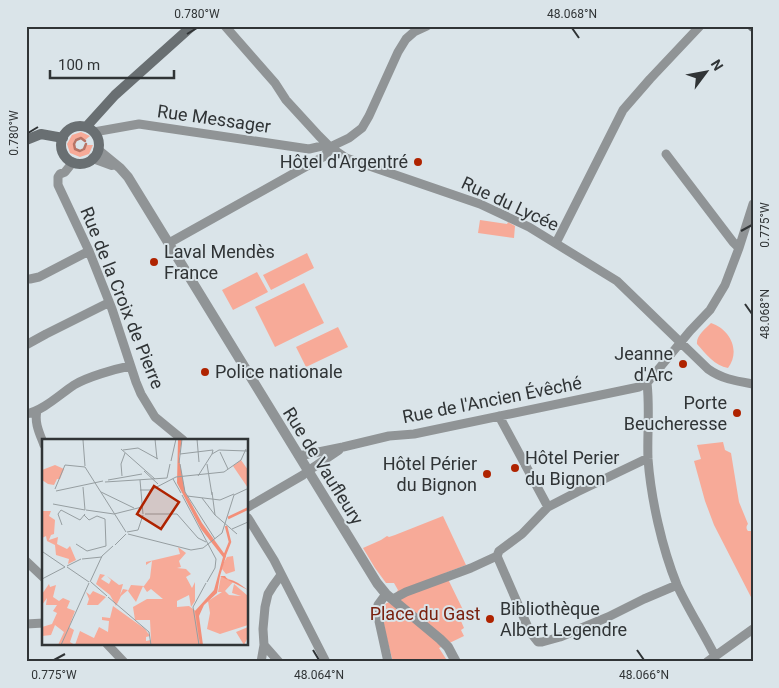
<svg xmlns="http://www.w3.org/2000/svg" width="779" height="688" font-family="Roboto,sans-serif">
<rect width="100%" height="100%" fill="#dae4e9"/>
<path fill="#f7aa98" d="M81 132 90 136 85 140 81 137 75 139 73 144 75 149 80 152 84 150 87 145H93L89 154 80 157 70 153 67 144 72 135Z
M480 220 507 224 508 222 515 226 514 238 478 233Z
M307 253 314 268 271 290 263 275Z
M257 272 268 292 233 310 222 290Z
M304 283 324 323 275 347 255 307Z
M711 323C730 329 741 351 728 368 715 366 706 354 697 344 696 336 705 329 711 323Z
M338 327 348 347 306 367 296 347Z
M723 442 725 450 731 453 739 502 748 524C746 526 746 529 748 531H752L753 534V601L714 525 705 501 694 461 701 459 697 445Z
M443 516 466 565 445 573 467 618 461 621 464 628 461 630 464 636 439 648 448 662H393C389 645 381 622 383 605L389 602 398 590 394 583H386L375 568 363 548 381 540 387 536 389 537 395 535Z"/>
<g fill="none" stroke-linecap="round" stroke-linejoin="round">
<path stroke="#b87465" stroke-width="2.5" d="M85 141 81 138 76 140 74 144 75 149 80 151 84 149 86 144"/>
<path stroke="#909496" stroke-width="9" d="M225 26 275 83 286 100 319 136 330 147 346 158 480 204 529 227 617 281 708 369C722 379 736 381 753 384
M94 132 139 124 309 149 322 146 330 147
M330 147 349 138 362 128 369 116 398 52 406 39 414 32 427 26
M666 154 733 242 739 248
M73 162 65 172 60 174 58 177V185L89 251 112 309 136 382 141 394 155 417 183 440
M169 243 323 157 328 152 330 147
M556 243 623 110 650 79 700 26
M26 279H30L39 277 89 251
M26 345 46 334 106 304 109 301
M647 383C650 409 647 434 648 459 651 499 662 548 677 585 688 609 703 632 715 656
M37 411C34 423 40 434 44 445
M26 414C44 410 59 395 74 385 87 377 115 369 130 366
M499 416 548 507
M299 456 343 447 389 436 414 434 639 387 647 383 690 331 710 310 725 285 739 248 753 204
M248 507 303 475 308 471 339 450
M248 518 274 560 326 662
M497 556 530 632 538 642H542L560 637 608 617 644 599 677 585
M26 561 44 578
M386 594 378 605 377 612 388 662
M393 599 406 592 471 568 497 556 499 551 522 534 548 507 577 492 648 458
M26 624 44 623
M107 644 124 662
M264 645 279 662
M261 662 264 645 263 629 265 607 268 594 273 586 281 575
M707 662 753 629"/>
<path stroke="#909496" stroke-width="10" d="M98 150 120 168 128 177 377 583 386 594 440 639 448 647 456 662
M93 158 112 165"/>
<path stroke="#696f72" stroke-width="10" d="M752 26 753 27
M61 145a19 19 0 1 1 38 0a19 19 0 1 1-38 0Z
M86 127 115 95 192 26
M26 140 41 134 63 138"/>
</g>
<path fill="none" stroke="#303436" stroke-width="2" d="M572 28 579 38M187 34 197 28M28 133 38 127M741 231 752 225M745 304 752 314M313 650 319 660M637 650 644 660M54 660 65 654"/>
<g fill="#af2300" stroke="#dae4e9" stroke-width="2">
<circle cx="418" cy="162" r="5"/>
<circle cx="154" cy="262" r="5"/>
<circle cx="683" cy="364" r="5"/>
<circle cx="205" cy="372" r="5"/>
<circle cx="737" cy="413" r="5"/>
<circle cx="515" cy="468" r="5"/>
<circle cx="487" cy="474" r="5"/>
<circle cx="490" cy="619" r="5"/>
</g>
<g text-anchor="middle" stroke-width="4" stroke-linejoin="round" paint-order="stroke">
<g font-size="18" fill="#303436" stroke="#dae4e9">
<text transform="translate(214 119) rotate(8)" y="6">Rue Messager</text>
<text transform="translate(510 204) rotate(25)" y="6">Rue du Lycée</text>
<text transform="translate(122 298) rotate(68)" y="6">Rue de la Croix de Pierre</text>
<text transform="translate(492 400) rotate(-11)" y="6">Rue de l'Ancien Évêché</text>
<text transform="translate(323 466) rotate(58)" y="6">Rue de Vaufleury</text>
</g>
<g font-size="18" fill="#303436" stroke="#dae4e9" text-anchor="end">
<text x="408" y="168">Hôtel d'Argentré</text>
<text x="164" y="258" text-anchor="start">Laval Mendès<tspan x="164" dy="21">France</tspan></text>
<text x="673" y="360">Jeanne<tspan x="673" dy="21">d'Arc</tspan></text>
<text x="215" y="378" text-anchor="start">Police nationale</text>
<text x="727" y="409">Porte<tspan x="727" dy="21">Beucheresse</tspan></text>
<text x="525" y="464" text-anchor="start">Hôtel Perier<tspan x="525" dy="21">du Bignon</tspan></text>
<text x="477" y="470">Hôtel Périer<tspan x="477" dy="21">du Bignon</tspan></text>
<text x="500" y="615" text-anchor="start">Bibliothèque<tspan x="500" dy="21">Albert Legendre</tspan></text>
</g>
<g font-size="18" fill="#79210f" stroke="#dae4e9">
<text x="425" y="620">Place du Gast</text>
</g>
</g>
<g transform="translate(42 439)">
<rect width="206" height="206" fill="#dae4e9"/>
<path d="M199 21 206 31V49L191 27ZM13 26 22 30 18 40H15L12 46 6 45 0 41V31ZM0 72H9L7 77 13 81 12 95 9 96 7 101 16 98 15 105 25 110 28 107 34 121 26 125 27 120 14 116 13 106 5 102 4 97 0 99ZM136 108 144 114 137 122 139 128 135 129 144 130 149 135 144 138 150 149 153 143V162L149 168 147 156 135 162V168L147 167 155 173 158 206H16L22 193 13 186 9 196 0 197V188L10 185 15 174 11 172 15 166H4L5 159 0 166V155L7 145 8 148 14 146 11 158 17 162 21 159 28 162 25 169 33 172 27 188 32 191 28 203 33 206 38 192 52 199 57 188 66 193 67 182 60 181V178L68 179 71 167 103 190 108 197 104 198V202L109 201 108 181H93L91 168 105 160H121L109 150 105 153 101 147 94 163 86 152 89 146 102 147 108 139 110 122 104 126V123L138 115ZM191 117 193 132 184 135 180 130 181 125 185 118ZM58 135 63 136 59 140 67 145 69 141 65 137 77 146 81 145 78 156 81 150 86 151 79 157 74 167 68 156 54 145ZM179 137 192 142 183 152 187 156 199 157 190 154 192 145 206 157V186L178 195 165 190 168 174 166 162 180 153H176ZM51 152 64 158 56 166H45L47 160 44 153 48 156ZM206 188 205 200 202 206 194 193Z" fill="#f7aa98"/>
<path d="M136 0H140L137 19 143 53 160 84 184 117 178 137H183L186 141H188L192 142 196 144 206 151 178 137 175 154 162 166 157 177 161 206H158L153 172 172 151 181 118 159 90 135 44Z" fill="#f38f79"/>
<path fill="none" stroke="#f38f79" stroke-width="2.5" d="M186 79 207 69M182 118 188 103 184 87"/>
<path fill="none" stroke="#969ea1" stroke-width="1" d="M113 0 115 20M155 0 157 23M41 1 43 27M79 10 113 40M81 11 96 9 116 20M178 13 186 30M138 15 171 11 170 15M129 22 134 0M137 24 140 0M138 25 143 53 173 100M165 25 170 56M43 28 84 93M102 32 116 45M80 37 79 25 83 14M156 37 170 15 177 11 205 12M131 40 139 54M66 41 100 35M98 41 101 75M63 43 125 39 128 25M41 48 43 71M13 50 23 26 43 28M98 51H109L134 38 182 33 199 21 204 10M14 52 61 42M59 53 92 69M170 53 173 76 195 95M140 56 174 120 173 129 165 143M145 57 178 61 192 55M160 59 173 76M11 65 43 71M44 71 72 75M72 75 100 68M103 75H135L156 99 164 103M20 86 16 75 19 71 38 81 43 75M190 90 206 83M85 93 96 91 101 76M86 95 149 111 161 109 180 94 192 56 207 49M34 105 45 112 64 107 63 80 55 77 47 81 42 76M73 106 84 95M1 113 23 128M40 120 60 118M25 127 39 120M25 128 47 143M0 140 23 128M48 143 60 117 71 107M49 143 65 157M66 158 107 193 109 206M19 206 47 144M157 206 151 168 164 144"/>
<path fill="#af2300" fill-opacity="0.15" stroke="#af2300" stroke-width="2.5" d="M112 47 137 63 119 90 95 75Z"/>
<rect width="206" height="206" fill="none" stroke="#303436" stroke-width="2.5"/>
</g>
<rect width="779" height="688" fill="none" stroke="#dae4e9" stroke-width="55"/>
<g transform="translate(706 72) rotate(58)" stroke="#dae4e9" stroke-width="4" paint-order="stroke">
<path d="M0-4L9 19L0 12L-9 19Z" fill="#303436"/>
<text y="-8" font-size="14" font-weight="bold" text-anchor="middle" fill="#303436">N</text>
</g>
<path d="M50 70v8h124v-8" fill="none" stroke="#303436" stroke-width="2.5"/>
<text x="58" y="70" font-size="15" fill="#303436" stroke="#dae4e9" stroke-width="4" paint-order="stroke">100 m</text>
<rect x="28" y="28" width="724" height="632" fill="none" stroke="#303436" stroke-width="2"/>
<g font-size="12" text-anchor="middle" fill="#303436">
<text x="197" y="18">0.780°W</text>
<text x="572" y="18">48.068°N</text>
<text transform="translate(14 133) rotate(-90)" y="4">0.780°W</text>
<text transform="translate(765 225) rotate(-90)" y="4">0.775°W</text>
<text transform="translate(765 314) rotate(-90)" y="4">48.068°N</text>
<text x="54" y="679">0.775°W</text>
<text x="319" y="679">48.064°N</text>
<text x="644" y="679">48.066°N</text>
</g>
</svg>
